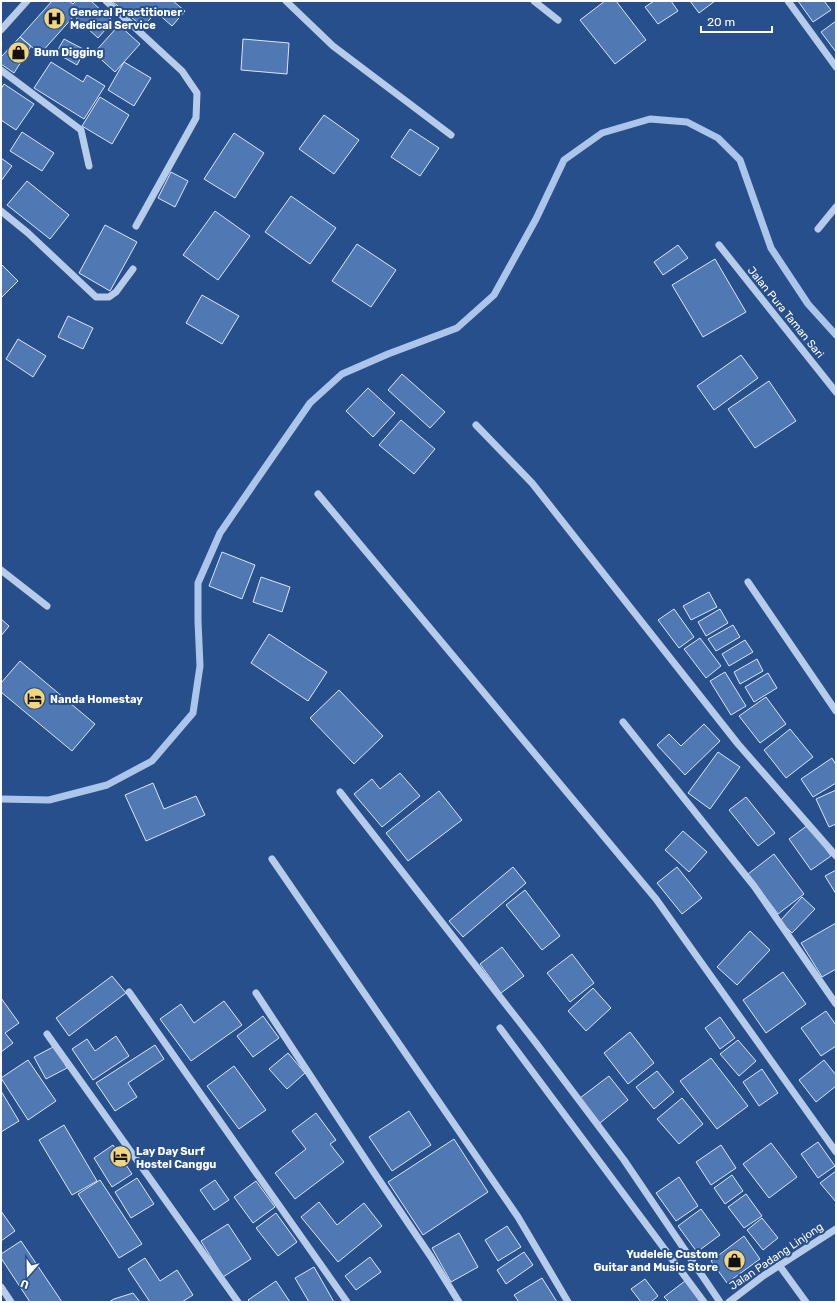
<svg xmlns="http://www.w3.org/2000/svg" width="837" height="1303" font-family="Rubik,sans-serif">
<rect width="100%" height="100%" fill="#274f8c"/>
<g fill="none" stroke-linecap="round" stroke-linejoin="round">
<path stroke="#abc6ea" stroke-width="7" d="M1 799 49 800 107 785 152 761 193 713 200 666 198 621V583L220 533 271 459 310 403 342 374 388 354 457 328 494 295 536 219 564 160 602 133 650 119 687 122 718 138 740 160 771 248 808 304 836 335"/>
</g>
<path fill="#5078b2" stroke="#dae6f8" d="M52 1H69L73 4 76 1H91L113 21 98 38 74 16 40 54 20 37Z
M112 1H173L185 11 172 26 156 12 143 27Z
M605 1H616L646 40 615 64 580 20Z
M654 1H671L678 11 658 24 645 7Z
M690 1H715L699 13Z
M798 1H824L831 10 813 22Z
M836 21V52L821 32Z
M119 25 140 44 115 72 94 53Z
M20 37 31 46 14 73 1 64V57Z
M64 39 85 50 77 65 56 53Z
M243 39 289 43 287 74 241 70Z
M51 62 83 82 87 75 105 86 84 119 34 88Z
M124 62 151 78 134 106 108 90Z
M4 84 34 104 16 130 1 120V89Z
M100 97 129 115 112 144 82 126Z
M324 115 359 140 334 174 299 149Z
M410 129 439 148 420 176 391 157Z
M22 132 54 153 42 171 10 151Z
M234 133 264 153 235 198 204 179Z
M1 158 12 166 1 181Z
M171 172 188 181 175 207 158 198Z
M27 181 69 215 50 239 7 205Z
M291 196 336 228 310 264 265 232Z
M215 211 250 236 218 280 183 255Z
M105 225 137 242 110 291 79 273Z
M357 244 396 270 371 307 332 281Z
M678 245 688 258 663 275 654 262Z
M715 259 746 312 703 337 672 285Z
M1 264 18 281 1 298Z
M202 295 239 316 222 344 186 323Z
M68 316 93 328 83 349 58 337Z
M18 339 46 356 33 377 6 359Z
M741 355 758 378 714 410 697 386Z
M402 374 445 412 430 428 388 390Z
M769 381 796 421 755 448 728 409Z
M368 388 395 413 373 437 346 411Z
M401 420 435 449 414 474 379 445Z
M222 552 255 565 242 599 209 586Z
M261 577 290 587 282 612 253 602Z
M709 592 717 607 691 620 683 606Z
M674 609 694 637 679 648 658 620Z
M720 609 728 623 706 636 698 622Z
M1 619 9 626 1 636Z
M733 625 740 637 716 651 708 639Z
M269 634 327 672 308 701 251 663Z
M700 638 721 666 706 678 684 649Z
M745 640 753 652 729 666 722 654Z
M757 659 763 671 740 684 734 672Z
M20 661 95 724 72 751 1 692V683Z
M725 672 746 706 731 715 710 681Z
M768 673 777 688 754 702 745 687Z
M339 690 383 736 354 764 310 718Z
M766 697 786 724 760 743 739 716Z
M704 724 720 741 685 775 657 745 669 734 681 746Z
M790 729 813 757 786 778 764 750Z
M718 752 740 767 710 809 688 793Z
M832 758 836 765V783L813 797 801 779Z
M400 773 420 796 382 827 354 794 372 779 380 789Z
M153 783 164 809 196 796 205 815 146 841 125 795Z
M836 790V824L829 827 816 799Z
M439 791 462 820 408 861 386 833Z
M746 797 775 833 758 846 729 810Z
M808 825 831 856 811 870 789 839Z
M683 831 707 852 689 872 665 850Z
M774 854 804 894 778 914 748 874Z
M513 867 526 883 463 937 449 921Z
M677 867 702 898 682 914 657 883Z
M836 870V894L825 876Z
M525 890 560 936 542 950 506 905Z
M802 897 815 909 792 933 780 921Z
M836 923V969L822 977 801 943Z
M750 931 770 950 737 985 717 967Z
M502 947 524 976 501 993 480 964Z
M572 954 594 983 570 1002 547 973Z
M783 972 806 1004 766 1033 743 1000Z
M112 976 126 993 69 1036 56 1018Z
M593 988 611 1008 586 1031 568 1011Z
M1 998 19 1023 5 1033 13 1043 1 1052Z
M224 1001 242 1025 191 1061 160 1019 181 1004 194 1023Z
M826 1011 836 1025V1046L821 1056 801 1028Z
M263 1016 279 1038 253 1057 237 1036Z
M720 1017 735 1038 720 1049 705 1028Z
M630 1032 654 1063 628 1084 604 1053Z
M116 1036 129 1056 93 1080 72 1049 87 1039 95 1051Z
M738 1040 756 1061 739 1076 720 1054Z
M155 1045 164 1059 128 1083 137 1097 115 1111 96 1083Z
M55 1046 67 1068 46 1079 34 1057Z
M288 1053 305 1073 287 1089 269 1069Z
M711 1058 748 1106 717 1129 680 1081Z
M28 1060 56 1101 28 1120 1 1078Z
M824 1060 836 1075V1086L816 1102 799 1080Z
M234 1066 266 1110 239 1129 207 1086Z
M762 1069 778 1093 759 1106 743 1082Z
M657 1071 674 1092 654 1109 636 1087Z
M609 1076 628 1100 600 1123 580 1098Z
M1 1091 19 1121 1 1132Z
M682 1098 703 1124 679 1144 657 1119Z
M409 1111 431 1145 392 1171 369 1137Z
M316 1113 336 1140 330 1144 344 1162 295 1199 275 1173 306 1149 292 1131Z
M64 1125 97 1181 72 1195 39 1140Z
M454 1139 488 1192 423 1235 388 1182Z
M818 1142 835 1166 818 1178 801 1154Z
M771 1143 797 1177 769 1198 743 1164Z
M113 1145 132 1174 112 1187 94 1158Z
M721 1145 736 1168 711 1185 696 1162Z
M836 1171V1202L820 1183Z
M732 1175 743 1191 725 1204 714 1188Z
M679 1177 698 1206 676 1221 656 1193Z
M137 1178 154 1204 131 1218 115 1192Z
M100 1180 142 1244 119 1258 78 1194Z
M215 1180 229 1200 214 1210 200 1190Z
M256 1181 275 1207 253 1223 234 1197Z
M746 1194 762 1216 744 1228 728 1207Z
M319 1202 337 1225 364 1203 382 1226 338 1262 301 1217Z
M701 1209 720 1235 697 1252 678 1226Z
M1 1211 15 1231 1 1241Z
M276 1213 297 1242 278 1256 256 1228Z
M762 1218 778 1238 763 1250 747 1230Z
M228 1224 251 1259 223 1277 201 1241Z
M507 1226 521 1247 498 1261 485 1240Z
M459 1233 478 1267 451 1282 432 1248Z
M744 1236 760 1259 727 1283 711 1261Z
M21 1241 62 1302H30L1 1258V1254Z
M524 1252 533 1265 506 1284 497 1270Z
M370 1257 381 1272 356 1290 345 1276Z
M145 1258 160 1281 177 1270 193 1295 182 1302H150L128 1269Z
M314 1267 334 1302H309L295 1278Z
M542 1278 557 1302H519L514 1295Z
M645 1279 658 1296 651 1302H641L631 1289Z
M276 1281 290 1302H250L248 1300Z
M685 1281 701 1302H669L664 1297Z
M133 1293 140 1302H109L114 1299Z"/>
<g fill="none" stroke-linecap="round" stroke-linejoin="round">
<path stroke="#b6ccea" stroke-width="7" d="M106 1 182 71 197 93 196 118 136 226
M286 1 333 46 451 135
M534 1 558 20
M788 1 836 67
M1 30 27 1
M1 70 81 130 89 166
M1 211 28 233 96 297H109L116 292 133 269
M818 229 836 207
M719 245 836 392
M476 425 532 483 738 744 836 856
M318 494 656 899 836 1152
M1 570 47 606
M748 582 836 711
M623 722 754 886 836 1004
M340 792 536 1043 624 1160 720 1302
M272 859 518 1217 568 1302
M129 992 347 1302
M256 993 375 1174 431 1257 459 1302
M500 1028 704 1302
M47 1034 238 1302
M779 1265 806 1302
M1 1287 11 1302
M729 1302 763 1276 836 1229"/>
</g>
<defs>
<symbol id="hospital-disc" viewBox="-11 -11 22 22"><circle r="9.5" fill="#f2d57c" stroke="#274f8c"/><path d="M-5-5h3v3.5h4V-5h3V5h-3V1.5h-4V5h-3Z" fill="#111"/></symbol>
<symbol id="shop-disc" viewBox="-11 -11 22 22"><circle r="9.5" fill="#f2d57c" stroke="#274f8c"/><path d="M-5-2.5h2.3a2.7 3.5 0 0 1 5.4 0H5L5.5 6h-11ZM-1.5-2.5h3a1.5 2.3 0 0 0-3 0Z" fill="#111"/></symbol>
<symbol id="hotel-disc" viewBox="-11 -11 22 22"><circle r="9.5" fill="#f2d57c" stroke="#274f8c"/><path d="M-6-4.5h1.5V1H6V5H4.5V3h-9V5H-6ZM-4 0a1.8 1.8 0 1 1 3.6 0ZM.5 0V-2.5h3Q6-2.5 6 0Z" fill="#111"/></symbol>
</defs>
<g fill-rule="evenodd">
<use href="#hospital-disc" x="42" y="6" width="25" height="25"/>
<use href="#shop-disc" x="6" y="40" width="25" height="25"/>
<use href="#hotel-disc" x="22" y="686" width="25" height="25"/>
<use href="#hotel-disc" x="108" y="1144" width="25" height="25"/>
<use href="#shop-disc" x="722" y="1248" width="25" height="25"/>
</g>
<g text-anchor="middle" stroke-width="4" stroke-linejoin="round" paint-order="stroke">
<g font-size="11" font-weight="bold" fill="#fff" stroke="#274f8c" text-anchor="start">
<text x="70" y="16">General Practitioner<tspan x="70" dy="13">Medical Service</tspan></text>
<text x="34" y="56">Bum Digging</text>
<text x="50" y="703">Nanda Homestay</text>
<text x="136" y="1155">Lay Day Surf<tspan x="136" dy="13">Hostel Canggu</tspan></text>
<text x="718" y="1258" text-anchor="end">Yudelele Custom<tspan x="718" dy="13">Guitar and Music Store</tspan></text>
</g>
<g font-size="11" fill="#fff" stroke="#274f8c">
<text transform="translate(786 312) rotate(51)" y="4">Jalan Pura Taman Sari</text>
<text transform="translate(776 1256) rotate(-34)" y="4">Jalan Padang Linjong</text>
</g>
</g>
<rect width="837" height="1303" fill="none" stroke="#ffffff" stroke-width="4"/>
<g transform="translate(28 1275) rotate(200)" stroke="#274f8c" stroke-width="3" paint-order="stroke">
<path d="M0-3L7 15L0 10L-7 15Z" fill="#ffffff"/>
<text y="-6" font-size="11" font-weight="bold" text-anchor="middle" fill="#ffffff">U</text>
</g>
<path d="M701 26v6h71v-6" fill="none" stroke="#ffffff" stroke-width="2"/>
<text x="707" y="26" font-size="12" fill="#ffffff" stroke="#274f8c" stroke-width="3" paint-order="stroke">20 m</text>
</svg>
